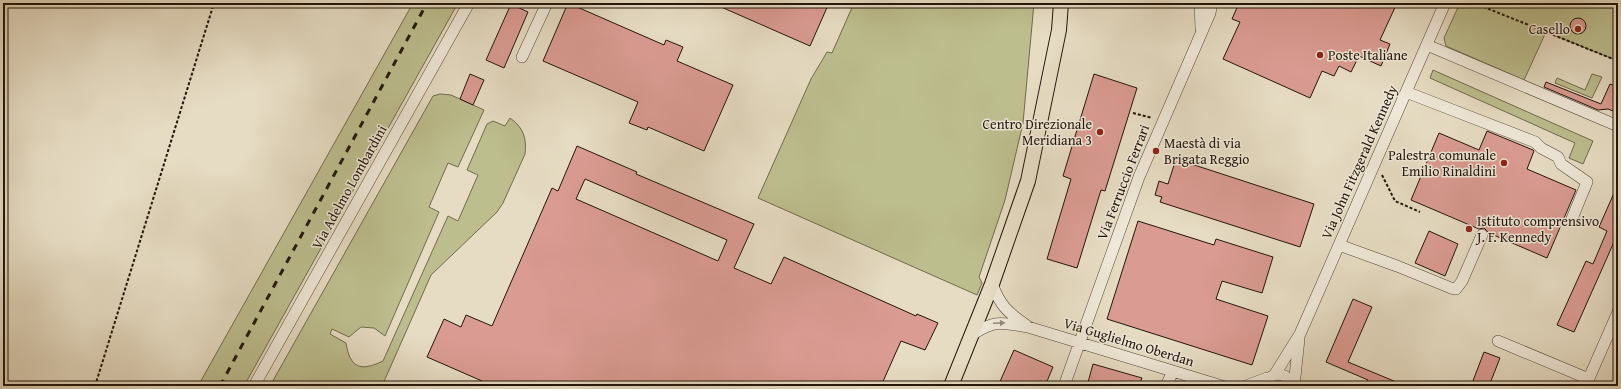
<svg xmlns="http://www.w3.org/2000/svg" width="1621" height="389" font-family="'Gentium Book Plus',serif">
<rect width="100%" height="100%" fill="#e6dcc3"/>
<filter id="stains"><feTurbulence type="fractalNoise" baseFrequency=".005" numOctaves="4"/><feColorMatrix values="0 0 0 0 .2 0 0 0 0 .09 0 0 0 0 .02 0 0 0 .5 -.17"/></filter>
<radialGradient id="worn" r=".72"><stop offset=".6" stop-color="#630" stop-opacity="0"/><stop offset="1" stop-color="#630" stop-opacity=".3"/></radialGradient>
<path fill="#bdbe8e" stroke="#706a4c" d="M413 3H458L244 386H198Z
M854 3H1034L1023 123 1005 200 979 277 982 283 977 295 758 198 811 79 827 52 832 53Z
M1460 3H1618V61L1546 32 1524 80 1446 46 1444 38Z
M1433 70 1593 141 1583 164 1569 158 1575 143 1430 78Z
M1592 74 1602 77 1592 98 1555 83 1557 78 1585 90Z
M440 94 451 95 484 110 458 167 448 163 429 207 439 212 385 336 374 328 361 327 349 337 332 329 330 334 346 343C350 368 360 372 383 361L448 216 458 221 478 175 467 170 487 124 493 121 505 126 510 118C523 127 527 138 525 154L503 203 497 212 431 275 382 386H270L433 96Z"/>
<path fill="#da9b92" stroke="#22150b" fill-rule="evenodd" d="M568 3 664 45 666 40 683 47 677 61 733 85 704 151 648 127 647 130 629 123 638 102 543 61Z
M712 3H829L810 46Z
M1239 3H1397L1380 40 1390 44 1381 66 1359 56 1351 72 1339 66 1334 76 1322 71 1310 98 1223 59 1240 22 1232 19Z
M511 4 528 12 504 68 486 60Z
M1570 26a8 8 0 1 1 16 0a8 8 0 1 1-16 0Z
M470 74 484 80 473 105 460 99Z
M1094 74 1137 88 1105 191 1101 190 1077 268 1047 259 1071 179 1063 176Z
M1546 82 1601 104 1610 84 1618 87V113L1608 109 1598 110 1544 87Z
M1487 131 1533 150 1534 151 1527 169 1576 190 1547 258 1489 233 1484 228 1479 229 1411 200 1439 133 1479 150Z
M577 146 637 172 636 174 754 224 734 268 771 284 784 257 916 316 917 314 938 323 925 350 901 341 881 386H480L482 381 427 357 444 319 461 327 466 315 492 326 552 188 558 191ZM585 179 727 240 718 261 576 199Z
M1176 159 1314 204 1300 247 1160 202 1162 197 1155 195 1159 181 1168 184Z
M1618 184V233L1574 332 1557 325 1586 261 1593 264 1607 231 1599 227Z
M1138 221 1214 245 1216 239 1273 257 1262 293 1222 281 1216 299 1268 316 1252 365 1107 319Z
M1429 231 1458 244 1445 276 1415 263Z
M1353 299 1372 307 1348 362 1406 386H1365L1368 380 1326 362Z
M1014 350 1053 367 1045 386H998Z
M1484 352 1500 358 1489 386H1471Z
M1093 364 1142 378 1139 386H1087Z"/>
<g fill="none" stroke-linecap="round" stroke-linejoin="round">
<defs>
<path id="minor" d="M1200 3 1201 28
M1427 45 1618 126
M522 57 547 3
M1406 92 1535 142 1541 148 1558 157 1561 164 1587 182 1571 221
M1339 245 1397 266 1451 288 1456 289 1462 281 1482 235
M992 284C1000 305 1007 312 1026 325
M973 334C997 319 1002 323 1028 327L1222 386
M1498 341 1589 379
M1275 374 1300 334 1445 3
M1586 385 1618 312
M254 386 469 3
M1064 386 1139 177 1210 13 1212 3
M1166 386 1173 371
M1246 386 1267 378
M1263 386C1272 371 1282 371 1293 383
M1294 386 1299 339"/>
<path id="major" d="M951 386 992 284 1028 181 1059 30 1061 3"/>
</defs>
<use href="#minor" stroke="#534739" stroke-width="12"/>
<use href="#major" stroke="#22150b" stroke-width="16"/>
<path stroke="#22150b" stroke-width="2" stroke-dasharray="3 2" stroke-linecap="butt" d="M1474 3 1618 61
M1133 113 1152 118
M1382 175 1395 201 1420 212
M95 386 214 3"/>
<use href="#minor" stroke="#efe8d8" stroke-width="11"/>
<use href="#major" stroke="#e6dcc3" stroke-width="14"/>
<path stroke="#22150b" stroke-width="3" stroke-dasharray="7 7" stroke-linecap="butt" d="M220 386 427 3"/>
</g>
<defs><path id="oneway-solid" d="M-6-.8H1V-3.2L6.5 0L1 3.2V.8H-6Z"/></defs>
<use fill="#93897c" href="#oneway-solid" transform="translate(999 323) rotate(-2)"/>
<g fill="#8f2418" stroke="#efe8d8" stroke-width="1.5">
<circle cx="1578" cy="29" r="4"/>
<circle cx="1320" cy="55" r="4"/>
<circle cx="1100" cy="132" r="4"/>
<circle cx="1156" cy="151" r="4"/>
<circle cx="1504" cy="163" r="4"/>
<circle cx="1469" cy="229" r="4"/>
</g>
<g text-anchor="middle" stroke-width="3" stroke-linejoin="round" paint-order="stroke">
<g font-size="14" fill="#22150b" stroke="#efe8d8" text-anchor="end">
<text x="1570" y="34">Casello</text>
<text x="1328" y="60" text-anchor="start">Poste Italiane</text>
<text x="1092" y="129">Centro Direzionale<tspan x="1092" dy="16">Meridiana 3</tspan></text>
<text x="1164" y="148" text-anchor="start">Maestà di via<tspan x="1164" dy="16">Brigata Reggio</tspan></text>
<text x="1496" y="160">Palestra comunale<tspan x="1496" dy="16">Emilio Rinaldini</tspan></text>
<text x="1477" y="226" text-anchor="start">Istituto comprensivo<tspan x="1477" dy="16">J. F. Kennedy</tspan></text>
</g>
<g font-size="14" fill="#22150b" stroke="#efe8d8">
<text transform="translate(1359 162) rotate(-66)" y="5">Via John Fitzgerald Kennedy</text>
<text transform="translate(1123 182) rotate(-69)" y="5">Via Ferruccio Ferrari</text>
<text transform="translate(349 187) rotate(-61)" y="5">Via Adelmo Lombardini</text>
<text transform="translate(1129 342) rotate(17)" y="5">Via Guglielmo Oberdan</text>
</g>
</g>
<rect width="1621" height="389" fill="none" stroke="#e6dcc3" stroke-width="16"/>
<rect x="4" y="4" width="1613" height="381" fill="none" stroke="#22150b" stroke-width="2"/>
<rect x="8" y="8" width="1605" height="373" fill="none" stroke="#22150b"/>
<rect width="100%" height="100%" filter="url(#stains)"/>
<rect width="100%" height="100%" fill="url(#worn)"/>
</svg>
